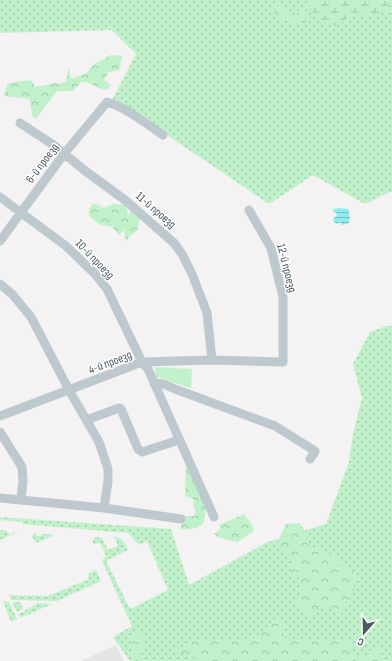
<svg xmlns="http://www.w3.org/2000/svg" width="392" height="661" font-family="'Sofia Sans Condensed',sans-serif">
<defs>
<pattern id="grass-dots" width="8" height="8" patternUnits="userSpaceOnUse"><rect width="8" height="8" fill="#c1f1ca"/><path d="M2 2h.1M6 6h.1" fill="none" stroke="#9fc6a7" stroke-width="1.8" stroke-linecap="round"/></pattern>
<pattern id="forest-crowns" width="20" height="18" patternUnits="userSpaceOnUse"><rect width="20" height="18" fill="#c1f1ca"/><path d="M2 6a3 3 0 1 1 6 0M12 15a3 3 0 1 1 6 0" fill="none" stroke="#9fc6a7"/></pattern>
<pattern id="wetland-marsh" width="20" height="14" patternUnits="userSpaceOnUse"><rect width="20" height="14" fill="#c1f1ca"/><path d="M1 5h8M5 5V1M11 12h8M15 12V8" fill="none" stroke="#9fc6a7"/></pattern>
<pattern id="water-rules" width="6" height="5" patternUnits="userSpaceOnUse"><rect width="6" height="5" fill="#8dedee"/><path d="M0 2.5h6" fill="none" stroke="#75c3c4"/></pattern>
</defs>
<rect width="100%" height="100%" fill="#f4f2f2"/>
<path fill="#e5e3e4" d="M116 645 124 661H81Z"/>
<path fill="url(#grass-dots)" d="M0 0H392V192H389L365 204 313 175 269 204 133 112 112 100 136 54 112 30 0 33Z
M386 326H392V661H130L113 637 132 626 102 561 103 559 106 556 100 543 95 544 93 543V540L95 537 102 538 108 550 118 546 114 537 120 538 126 544 128 550 106 561 130 609 168 590 147 541 139 545 128 533 23 524 22 522 0 520V517L171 529 189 585 268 542 326 524 349 462 353 434 362 398 353 364 370 332Z
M0 530 7 531V533L12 534 13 532H17L0 540Z
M34 533 36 534 37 536H41L42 534H52L53 536 36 543 32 536Z
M96 570 101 581 57 601 11 600 9 595 48 596 89 579 88 575 89 573Z
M3 601 9 602 17 619 11 622Z
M12 602H20L23 609 17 612Z
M39 603 52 604 20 618 18 614Z"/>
<path fill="url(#forest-crowns)" d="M274 3C288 13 292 19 308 9V15L306 22C289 26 285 22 273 11Z
M111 55 122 56 119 70 109 72 104 80 111 85 107 90C96 89 92 81 81 82L73 91H57L36 119 32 116 30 99 4 96 8 83 31 80 35 87 56 83 57 84 66 82 69 67 71 79 87 73 94 64Z
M93 203 104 208 113 204 126 205 128 215 133 210 140 216 137 231 131 235 126 241 124 230 119 235 112 227 99 224 89 216V209Z
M186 462 206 506 204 523 197 528 180 530 184 516H195V509H194L193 499 185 496Z
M244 514C247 520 256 525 253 532L246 536 238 542 220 538 214 534 221 529 219 525Z
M300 523 306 533 307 544 342 560 339 565 356 570V579L350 598 337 613 326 607 309 616 296 604 302 588V579L291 575 292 560 278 541 286 524Z
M281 614 284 638 349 639 356 661H203L176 651 190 640 254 638Z
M140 631 144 641 140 661H136L133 654 132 634Z
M382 642 381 661H357Z"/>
<path fill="url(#wetland-marsh)" d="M306 0H388V13L352 15 336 26 315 19Z"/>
<path fill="#c1f1ca" d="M155 367 192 369 191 388 156 377Z"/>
<path fill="url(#water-rules)" d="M339 208 348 209 350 217 349 223 342 225 340 222 337 224 334 222 333 219 337 215 336 213 332 210Z"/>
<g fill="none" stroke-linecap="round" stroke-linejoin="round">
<path stroke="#bdc9ce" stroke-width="9" d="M20 123 55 146 84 170 125 200 174 243 182 254 192 274 207 313 212 360
M0 197 66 246 95 274 107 289 142 362 148 369 214 517
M0 241 64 154 107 102C127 108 145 123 163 135
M0 284 12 294 31 317 69 390 99 442 108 469V481L104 508
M154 384C162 382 168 386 175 389L275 426 315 451 310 459
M0 416 142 362 212 360 283 362V297L271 248 249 210
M89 419 119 408 121 409 138 449 142 452 179 440
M0 432 22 467 23 481 21 500
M0 498 104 508 181 519"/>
</g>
<g text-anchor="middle" stroke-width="3" stroke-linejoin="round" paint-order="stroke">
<g font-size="12" fill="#495960" stroke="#fff">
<text transform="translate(42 163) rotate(-53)" y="4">6-й проезд</text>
<text transform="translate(156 210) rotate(41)" y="4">11-й проезд</text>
<text transform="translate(95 259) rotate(46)" y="4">10-й проезд</text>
<text transform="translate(287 268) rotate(76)" y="4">12-й проезд</text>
<text transform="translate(110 362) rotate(-21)" y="4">4-й проезд</text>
</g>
</g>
<g transform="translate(364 633) rotate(200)" stroke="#ffffff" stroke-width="3" paint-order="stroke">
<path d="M0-3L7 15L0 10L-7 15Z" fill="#495960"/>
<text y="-6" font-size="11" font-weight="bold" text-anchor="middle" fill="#495960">С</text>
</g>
</svg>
